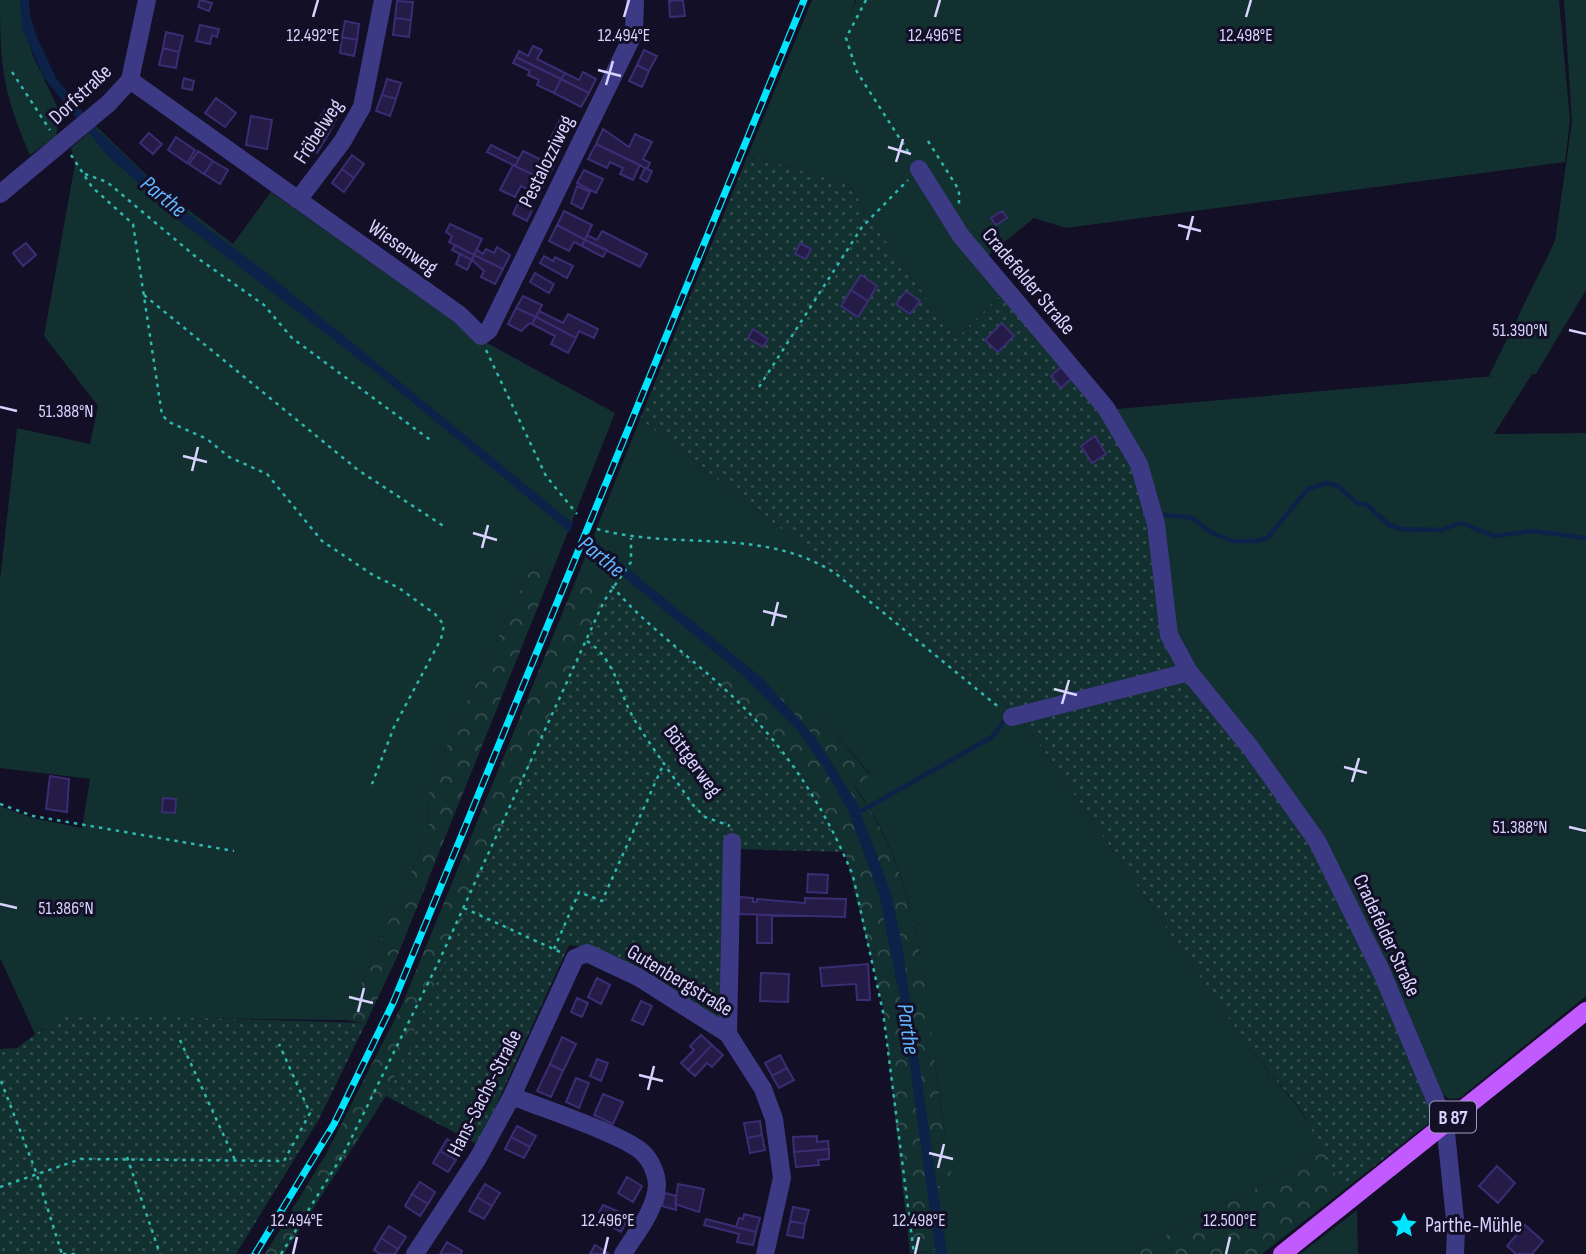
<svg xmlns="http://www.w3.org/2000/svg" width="1586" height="1254" font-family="'Sofia Sans Condensed',sans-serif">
<defs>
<pattern id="forest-crowns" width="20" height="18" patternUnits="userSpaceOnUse" patternTransform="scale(1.75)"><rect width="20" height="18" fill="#12302f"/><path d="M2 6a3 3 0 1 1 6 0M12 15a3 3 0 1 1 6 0" fill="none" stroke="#344d4e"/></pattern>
<pattern id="garden-dots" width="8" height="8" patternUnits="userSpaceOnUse" patternTransform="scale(1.75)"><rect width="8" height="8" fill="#12302f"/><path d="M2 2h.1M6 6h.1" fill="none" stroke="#344d4e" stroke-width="1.8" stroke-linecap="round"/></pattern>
</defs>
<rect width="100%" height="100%" fill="#130f26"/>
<path fill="#12302f" d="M0 0H20L32 54 61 114 56 136 30 155C3 93 0 67 0 0Z
M812 0H855L852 15 856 0H1559L1570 120 1565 162 1066 228 1034 218 982 260 1006 290 956 339 870 219 850 185 748 155Z
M1564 0H1586V290L1536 374H1532L1494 434 1586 433V996L1460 1098 1449 1099 1443 1095 1184 674 1105 410 1494 376H1489L1555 241 1572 122Z
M96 126 159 187 233 244 271 192 476 337 615 413 552 572 537 556 449 740 428 795 429 832 345 1020 59 1017 35 1034 0 958V806L32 818 82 828 90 779 0 768V580L17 428 90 444 98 406 44 336 75 164 71 148Z
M640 419 1006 704 1031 732 1247 1045 1300 1110 1322 1146 1299 1166 1130 1254H914L940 1249 932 1189 952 1186C946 1140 939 1094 933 1049 922 956 912 865 855 787L870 774 822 718 737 644 711 678 609 586 580 570Z
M1357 1210 1358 1254H1300Z"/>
<path fill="url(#forest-crowns)" d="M537 556 552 572 397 957 366 1023 345 1020 429 832 428 795 449 740Z
M580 570 609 586 386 1096 284 1254H265L326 1154 402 1005Z
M737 643 822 718 870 775 855 788C911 864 922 955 933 1047 938 1093 946 1139 953 1186L932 1189 940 1249 910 1254 883 1008 845 852 798 768 711 678Z
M1322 1146 1344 1190 1262 1254H1130L1299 1166Z"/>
<path fill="url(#garden-dots)" d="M748 155 850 185 870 219 956 339 1006 290 1139 464 1169 636 1317 841 1432 1110 1429 1123 1344 1190 1301 1110 1247 1045 1031 732 1006 704 640 419Z
M609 586 711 678 798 768 845 852 737 849 734 1030 596 949 569 945 478 1145 386 1096Z
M102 1015 366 1023 318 1121 236 1254H0V1049L17 1048 58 1017Z"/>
<path fill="#0c2248" d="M20 0H29L30 15 37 37 56 78 97 130 187 213 262 269 762 678 814 736 856 801 891 893 902 945 947 1254H936L902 1008 879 894 847 808 824 768 798 731 741 674 378 374 180 221 106 154 44 78 22 28Z"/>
<path fill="#130f26" d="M574 521 593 538 587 552 568 536Z"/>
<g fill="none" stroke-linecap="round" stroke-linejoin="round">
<path stroke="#0c2248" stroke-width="4.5" d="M1165 515 1193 518 1210 532 1232 541H1256L1267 538 1308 489 1327 483 1338 486 1357 503 1366 504 1389 525 1401 529 1441 530 1461 523 1494 536 1533 531 1586 538
M856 814 992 737 1005 720"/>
</g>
<path fill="#241b47" stroke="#3b2d73" stroke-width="2" d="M200 0 212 3 209 11 198 7Z
M683 0 685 16 670 17 669 1Z
M397 1 413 2 411 20 395 18Z
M395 18 411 20 409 37 393 35Z
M345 21 359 24 357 40 342 37Z
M200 25 219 29 217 37 212 35 210 44 196 41Z
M166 32 183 36 179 52 163 48Z
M342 37 357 40 354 56 340 53Z
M533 46 542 50 537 59 565 73 561 79 516 57 519 51 528 56Z
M163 48 179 52 176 68 159 65Z
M644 50 657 56 649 71 637 65Z
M516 57 561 79 554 93 537 85 539 80 528 75 530 71 513 63Z
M637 65 649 71 642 87 629 81Z
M583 72 596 79 589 93 561 79 565 73 579 80Z
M184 78 194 81 192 90 182 88Z
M387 79 401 83 396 99 382 95Z
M561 79 589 93 581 107 554 93Z
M382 95 396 99 390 116 376 111Z
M216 98 236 113 225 127 205 113Z
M325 109 338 116 328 135 315 128Z
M562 115 574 120 563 143 551 138Z
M251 116 272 120 267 149 246 145Z
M315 128 328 135 317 153 305 146Z
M603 129 629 147 635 134 652 142 643 159 650 163 647 169 596 144Z
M149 133 162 144 153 154 140 143Z
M176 137 195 150 187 163 168 150Z
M596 144 640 165 633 180 620 174 623 168 610 162 607 168 588 159Z
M491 145 519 159 515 166 487 152Z
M198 151 213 161 204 174 189 164Z
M523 151 554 166 546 181 515 166Z
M352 155 364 164 354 178 342 169Z
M213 161 228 170 220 184 204 174Z
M513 165 546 181 539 195 521 186 515 197 500 190Z
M645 168 652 171 647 182 640 178Z
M342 169 354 178 344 192 332 183Z
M584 170 603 179 596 193 577 183Z
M577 186 590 192 582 209 571 203Z
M520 199 534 206 527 221 513 214Z
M564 211 592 225 585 240 557 225Z
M1002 211 1007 218 996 225 991 218Z
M450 224 482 239 474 255 449 242 452 236 446 232Z
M557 225 585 240 582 246 574 242 569 251 549 241Z
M602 231 647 254 640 267 585 240 587 235 597 240Z
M585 240 607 250 603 257 582 246Z
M26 243 36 255 23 266 13 253Z
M800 243 811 249 806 259 795 254Z
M455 245 474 255 472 260 452 250Z
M497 247 510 255 503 269 474 255 477 250 483 254 486 249 494 253Z
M460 254 472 260 467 270 456 264Z
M474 255 503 269 495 284 481 277 484 271 472 260Z
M544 256 553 261 555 257 573 266 567 278 540 263Z
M535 273 554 284 549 293 530 282Z
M861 275 877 286 868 301 851 290Z
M851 290 868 301 858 317 841 306Z
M906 291 920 301 910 314 896 304Z
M523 296 542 305 536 317 516 308Z
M516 308 536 317 532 324 530 323 521 331 508 324Z
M539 311 563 323 568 314 598 329 594 338 579 331 576 338 536 317Z
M536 317 576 338 568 353 551 344 555 336 532 324Z
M1002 323 1014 336 998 352 985 340Z
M753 329 768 339 763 347 748 338Z
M1062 366 1072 378 1061 388 1051 376Z
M1095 436 1106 454 1092 463 1081 446Z
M50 776 69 779 67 812 46 809Z
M163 798 176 799 175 813 162 812Z
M808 874 828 875 827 893 807 892Z
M739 897 753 898V902H757V899L805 903V898L846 899 845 917 739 914Z
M757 915H772V943H757Z
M868 964 870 1000H857L856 984 822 986 820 968Z
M761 973 789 974 788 1002 760 1001Z
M597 978 610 985 601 1004 588 997Z
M577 998 588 1003 582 1017 571 1012Z
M641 1001 652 1006 643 1025 632 1020Z
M701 1035 712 1045 688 1070 681 1063 694 1050 690 1046Z
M562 1037 576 1044 563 1071 550 1064Z
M712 1045 723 1055 712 1067 707 1063 695 1076 688 1070Z
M780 1055 787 1068 772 1076 765 1063Z
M597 1059 608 1063 601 1081 590 1076Z
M550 1064 563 1071 551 1097 537 1091Z
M787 1068 794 1080 779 1088 772 1076Z
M576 1078 589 1083 579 1108 566 1102Z
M603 1094 623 1102 613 1124 594 1115Z
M760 1121 762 1135 747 1138 744 1123Z
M517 1126 536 1136 530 1147 511 1137Z
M762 1135 765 1150 750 1153 747 1138Z
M817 1136V1142L828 1141 829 1149 794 1152 793 1137Z
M511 1137 530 1147 524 1158 505 1149Z
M447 1139 463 1148 456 1160 440 1151Z
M829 1149V1159L818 1160 819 1165 796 1167 794 1152Z
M440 1151 456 1160 448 1172 433 1163Z
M1497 1166 1515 1183 1498 1203 1479 1186Z
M627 1177 642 1186 633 1202 618 1193Z
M420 1182 435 1192 428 1204 412 1194Z
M485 1184 500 1193 492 1206 477 1197Z
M678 1184 704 1189 699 1212 675 1204Z
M665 1193 676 1196V1210L662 1206Z
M412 1194 428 1204 420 1216 405 1206Z
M477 1197 492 1206 484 1219 469 1211Z
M603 1205 629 1216 621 1232 608 1225 611 1218 599 1212Z
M793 1207 809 1210 805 1224 790 1221Z
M744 1214 760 1218 756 1232 736 1227 739 1218 743 1219Z
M706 1219 756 1232 753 1245 737 1242 739 1234 704 1225Z
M790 1221 805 1224 803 1238 787 1235Z
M1525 1225 1543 1241 1532 1254H1516L1507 1246Z
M389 1226 406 1237 398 1249 381 1238Z
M381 1238 398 1249 395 1254H380L374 1250Z
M447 1242 462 1251 461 1254H440Z
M595 1245 608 1253 607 1254H590Z"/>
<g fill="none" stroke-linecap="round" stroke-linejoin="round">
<path stroke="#2fb8b0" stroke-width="2.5" stroke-dasharray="3.5 5" stroke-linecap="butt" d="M866 0 846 38 857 72 911 156
M12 72 50 130
M928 141 959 190V204
M71 155 92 187 133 224 162 415 169 422 207 439 229 457 267 474 322 541 373 575 399 588 435 614 444 625 441 639 394 727 372 784
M85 174 107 182 196 257 264 305 292 338 433 442
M144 295 358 470 445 527
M486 350 546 476 577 514
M759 387 862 227 908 180
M597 529C677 551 761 526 835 573L1001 709
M612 586C643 623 684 652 719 684 779 737 823 802 853 876L883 1012 914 1254
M587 641C616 660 618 691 634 719 652 748 673 776 693 805L705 817 730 826
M0 804 33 816 234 851
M464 908 560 952
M554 949 579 892 602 901 664 763
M180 1040 235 1160
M1 1081 36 1172 62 1254
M127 1157 160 1254
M0 1187 81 1159 284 1161 310 1113 279 1044
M63 1254H76
M281 1254 344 1153 439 961 604 601 631 562V538"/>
<path stroke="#3d3a85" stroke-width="18" d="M130 80 460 315 481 336 489 330 634 33 635 0
M919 169 961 236 1106 408 1139 464 1156 524 1169 635 1189 672 1250 747 1317 841 1382 973 1445 1123 1456 1229 1455 1254
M0 194 109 103 130 80 147 0
M298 200 342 142 362 107 383 0
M1012 717 1189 672
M728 1034 732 842
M512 1096C541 1108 622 1134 642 1152 651 1160 657 1174 657 1186 655 1211 636 1233 623 1254
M415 1254 478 1158 512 1096 575 958 587 953 638 977 728 1034 763 1089 774 1119 782 1178 765 1254"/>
<path stroke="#c25bff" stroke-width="18" d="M1282 1254 1586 1011"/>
<defs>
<path id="rail" d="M255 1254 334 1124 393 1003 804 0"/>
</defs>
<use href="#rail" stroke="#00e5ff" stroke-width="7"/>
<use href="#rail" stroke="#130f26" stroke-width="4.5" stroke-dasharray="13" stroke-linecap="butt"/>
</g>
<path fill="none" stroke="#d9d4ff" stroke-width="2.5" d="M313 17 318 0M624 17 629 0M935 17 940 0M1246 17 1251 0M598 70 621 76M606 85 613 61M888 147 911 154M896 162 903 139M1178 225 1201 231M1187 240 1193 216M1569 330 1586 334M0 407 17 411M183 456 207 462M192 471 198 447M473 533 497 540M482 548 488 525M763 611 787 617M772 626 778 602M1054 689 1077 695M1062 704 1069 680M1344 767 1367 773M1352 782 1359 758M1569 827 1586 831M0 904 17 908M349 997 373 1003M358 1012 364 988M639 1075 663 1081M648 1090 654 1066M929 1153 953 1159M938 1168 944 1144M293 1254 297 1237M604 1254 608 1237M915 1254 919 1237M1226 1254 1230 1237"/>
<defs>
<symbol id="sight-bare" viewBox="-9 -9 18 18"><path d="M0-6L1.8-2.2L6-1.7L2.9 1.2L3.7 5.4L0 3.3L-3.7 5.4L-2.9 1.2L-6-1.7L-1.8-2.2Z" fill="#00e5ff" stroke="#130f26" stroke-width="2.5" paint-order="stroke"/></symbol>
</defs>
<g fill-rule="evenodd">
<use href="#sight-bare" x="1385" y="1206" width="38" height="38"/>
</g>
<g text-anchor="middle" stroke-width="6" stroke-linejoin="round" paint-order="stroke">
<rect fill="#130f26" stroke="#9e99be" stroke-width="2" x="1430" y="1101.5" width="46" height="31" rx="5"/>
<g font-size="19" font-weight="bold" fill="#d9d4ff">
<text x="1453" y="1124">B 87</text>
</g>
<g font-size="21" fill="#d9d4ff" stroke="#130f26">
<text transform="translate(80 94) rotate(-43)" y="7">Dorfstraße</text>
<text transform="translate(318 131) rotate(-57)" y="7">Fröbelweg</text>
<text transform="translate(546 161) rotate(-64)" y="7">Pestalozziweg</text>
<text transform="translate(403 247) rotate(35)" y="7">Wiesenweg</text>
<text transform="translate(1029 281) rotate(50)" y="7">Cradefelder Straße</text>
<text transform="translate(693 761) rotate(54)" y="7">Böttgerweg</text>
<text transform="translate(1387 935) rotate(65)" y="7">Cradefelder Straße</text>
<text transform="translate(680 980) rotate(31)" y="7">Gutenbergstraße</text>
<text transform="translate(484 1093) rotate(-63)" y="7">Hans-Sachs-Straße</text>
</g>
<g font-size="21" fill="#d9d4ff" stroke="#130f26" text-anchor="start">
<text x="1425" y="1232">Parthe-Mühle</text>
</g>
<g font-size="23" font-style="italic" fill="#62b6ff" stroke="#130f26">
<text transform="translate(164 196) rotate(39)" y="8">Parthe</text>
<text transform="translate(602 556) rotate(39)" y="8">Parthe</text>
<text transform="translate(909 1029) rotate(82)" y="8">Parthe</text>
</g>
</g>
<g font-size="18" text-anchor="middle" fill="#d9d4ff" stroke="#130f26" stroke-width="6" stroke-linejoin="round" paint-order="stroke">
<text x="313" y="41">12.492°E</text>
<text x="624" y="41">12.494°E</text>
<text x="935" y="41">12.496°E</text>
<text x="1246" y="41">12.498°E</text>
<text x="1520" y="336">51.390°N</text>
<text x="66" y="417">51.388°N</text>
<text x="1520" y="833">51.388°N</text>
<text x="66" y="914">51.386°N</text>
<text x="297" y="1226">12.494°E</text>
<text x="608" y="1226">12.496°E</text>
<text x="919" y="1226">12.498°E</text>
<text x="1230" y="1226">12.500°E</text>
</g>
</svg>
